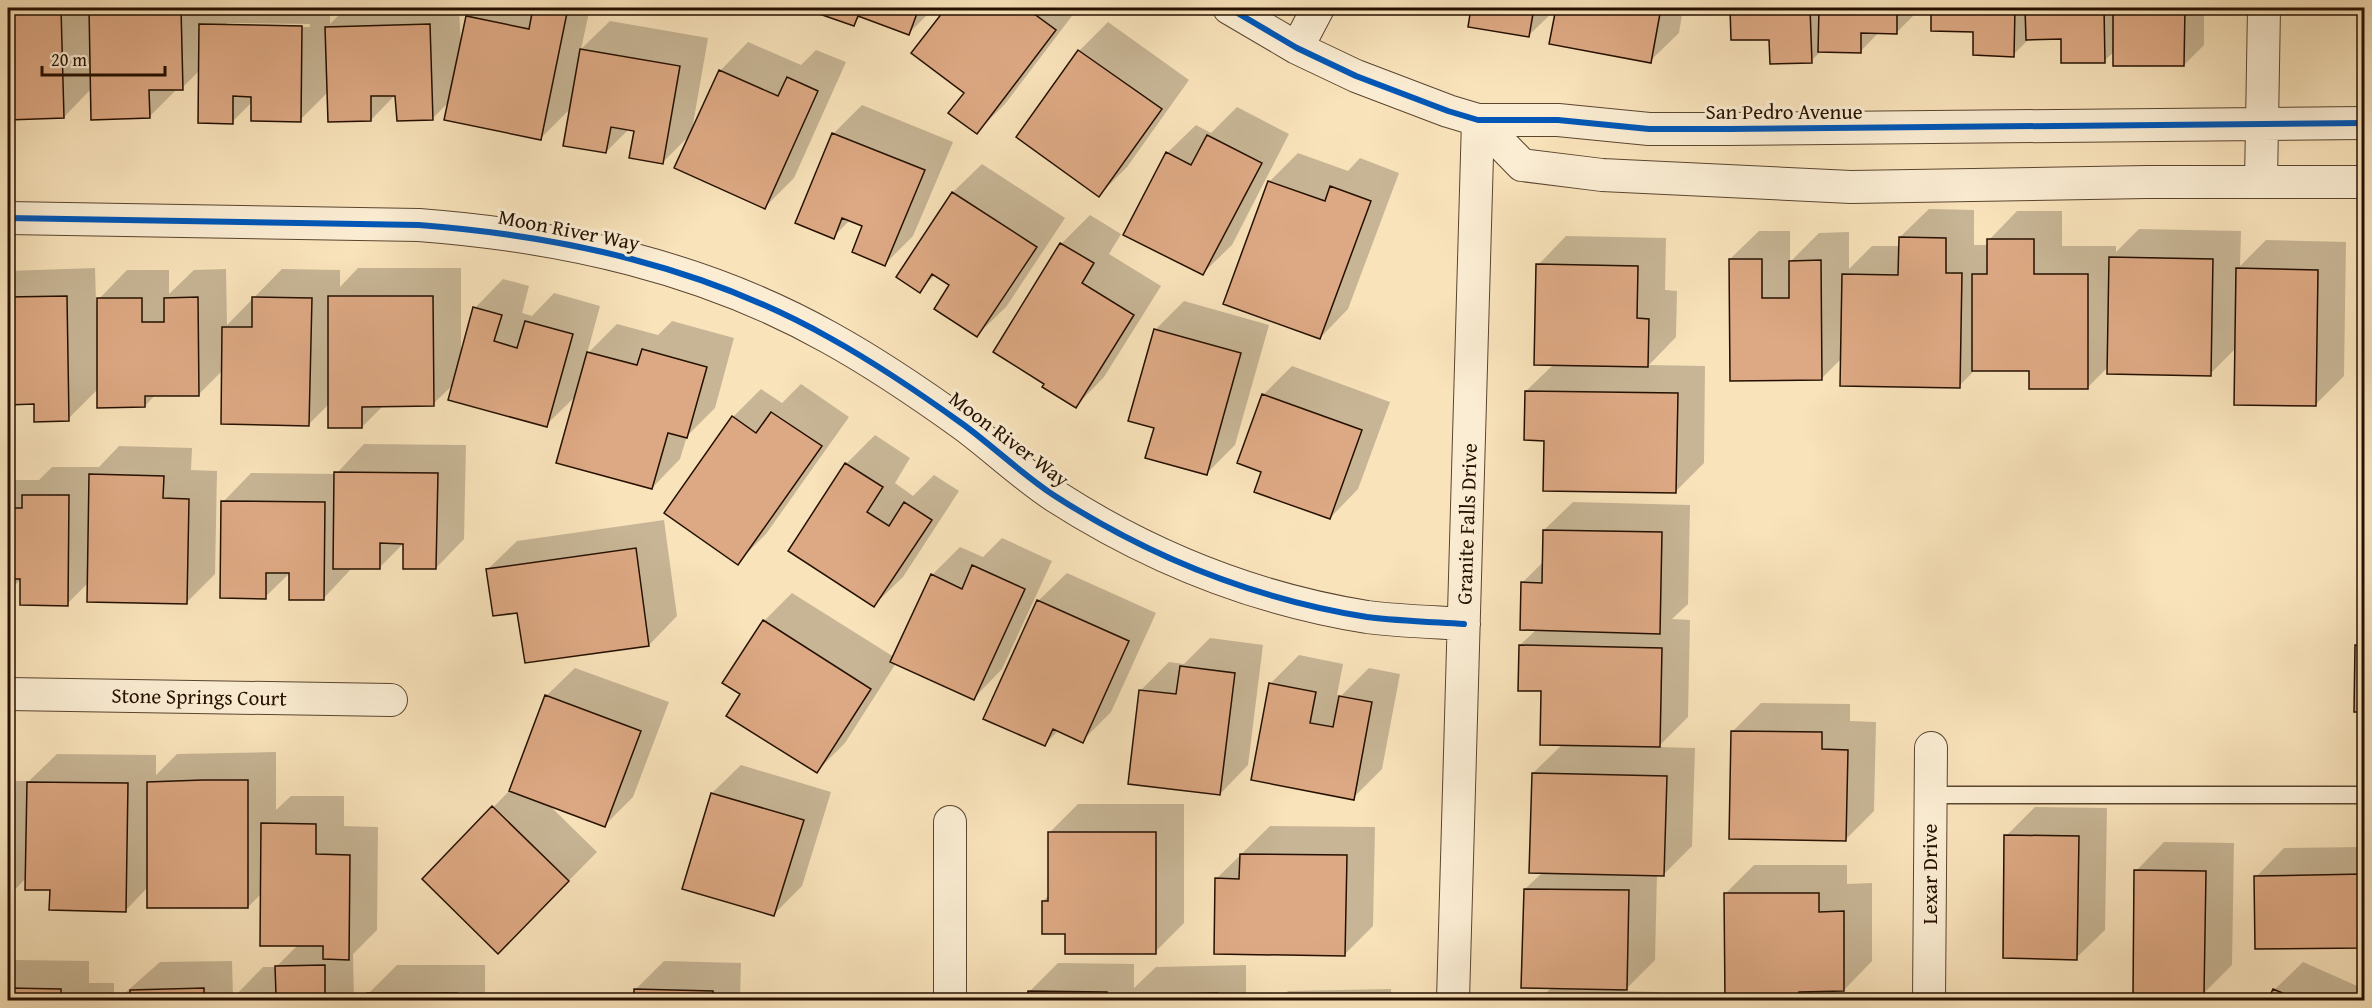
<svg xmlns="http://www.w3.org/2000/svg" width="2372" height="1008" font-family="'Gentium Book Plus',serif">
<rect width="100%" height="100%" fill="#f9e3bb"/>
<filter id="stains"><feTurbulence type="fractalNoise" baseFrequency=".00333" numOctaves="4"/><feColorMatrix values="0 0 0 0 .2 0 0 0 0 .09 0 0 0 0 .02 0 0 0 .5 -.17"/></filter>
<radialGradient id="worn" r=".72"><stop offset=".6" stop-color="#630" stop-opacity="0"/><stop offset="1" stop-color="#630" stop-opacity=".3"/></radialGradient>
<path fill="#0003" fill-rule="evenodd" d="M8 8H210V15L218 8H330V24L346 8H459L461 46 467 16 476 8H590L581 49 610 21 708 38 692 130 720 71 748 42 801 65 816 50 846 62 794 178 765 207 691 134 662 163 635 130 629 129 606 152 571 108 540 139 449 102 432 119 397 93 371 120 328 92 300 120 252 102 232 122 200 70 182 88H178L149 117 92 88 64 117 8 119ZM227 23 310 24V27L227 26Z
M811 8H934L909 33 861 16 853 24 810 9Z
M948 8H1078L1005 104 977 132 966 93 914 53Z
M1472 8H1557L1528 36 1469 25Z
M1558 8H1683L1679 33 1650 61 1551 43Z
M1731 8H1916V13L1896 33 1879 32 1861 51 1822 50 1811 61 1770 38 1732 39Z
M1933 8H2204V45L2184 65 2115 51 2104 61 2062 37 2030 38 2013 55 1975 31 1932 30Z
M1108 22 1189 80 1127 167 1099 195 1018 137 1079 51Z
M862 105 953 142 913 236 885 264 864 225 851 219 833 237 797 222 834 133Z
M1237 107 1289 134 1232 245 1203 273 1167 153 1196 125 1211 133Z
M1298 153 1348 171 1360 158 1399 173 1348 309 1320 338 1225 303 1270 181Z
M982 164 1065 218 1006 307 977 335 951 285 935 275 919 291 898 277 953 192Z
M1929 209 1974 210V245H1989V240L2017 211H2062V246H2116V252L2139 229 2241 231 2240 266 2266 240 2346 242 2344 376 2316 404 2236 348 2210 374 2109 366 2088 387 2030 369H1976L1959 386 1842 358 1821 379 1730 259 1759 231H1790V262L1819 233 1849 232V269L1872 246H1900V237Z
M1090 215 1121 234 1109 254 1161 286 1104 377 1076 406 1046 383 995 352 1061 244Z
M1566 236 1666 238 1665 290 1677 291 1676 337 1649 365 1705 366 1704 463 1675 492 1546 439 1526 391 1554 364 1538 265Z
M95 268 96 302 127 270H169V294L194 270 226 269 227 325 282 269 340 270V287L358 268H461V354L475 308 503 279 529 286 522 313 532 316 554 293 600 306 587 354 617 324 658 335 672 321 734 338 715 408 687 436 680 459 652 488 576 396 546 425 455 383 433 404 384 405 362 427 330 403 309 424 223 370 199 394H156L145 406 99 388 68 419 35 403H8V271Z
M1184 301 1269 325 1235 445 1207 473 1156 427 1155 330Z
M1292 366 1390 402 1358 489 1330 518 1263 471V395Z
M801 384 849 417 766 534 737 563 733 417 761 389 782 403Z
M875 435 910 458 895 483 913 496 934 475 959 491 903 577 874 605 790 551 846 464Z
M364 444 466 445 464 539 436 568 405 542 379 568H352L323 599 291 572 265 597 223 502 251 473 336 474Z
M119 446 192 448 191 470 217 471 215 574 187 602 88 583 67 604 22 578 8 592V480H39L52 467H99Z
M1573 502 1690 505 1688 604 1672 619 1690 620 1688 717 1658 747 1695 748 1692 846 1663 875 1657 874 1655 960 1624 991 1658 992V1000H1539L1552 987 1525 889 1543 872 1533 773 1563 744 1543 690 1520 645 1537 629 1522 583 1544 561V530Z
M664 520 677 616 649 645 519 611 488 569 517 541Z
M1002 538 1052 561 1002 669 974 698 896 663 845 743 816 772 742 694 764 621 792 593 894 657 932 575 960 547 983 557Z
M1067 573 1156 613 1111 712 1082 741 1059 730 1045 744 1038 601Z
M1210 638 1263 645 1248 765 1220 794 1140 691 1169 662 1184 664Z
M2364 638V711L2355 710 2357 646Z
M1299 655 1343 664 1337 695H1342L1369 668 1400 674 1382 769 1353 798 1270 684Z
M575 668 669 702 633 797 605 825 547 803 597 852 527 923 424 879 510 790 546 696Z
M1761 703 1850 704V721L1876 722 1874 811 1846 839 1732 732Z
M276 752V810L291 796H344V826L378 827 377 930 353 954 354 1000H117L160 962 232 961 233 998 263 967H276L298 945 262 893 248 907 148 887 126 910 52 888 27 877 8 897V781H29L57 754 156 755V775L177 754Z
M741 765 831 792 802 886 774 914 712 793Z
M1078 804H1184V923L1155 952 1067 933 1043 901 1049 895V833Z
M2035 807 2107 808 2105 930 2076 958 2006 836Z
M1270 826 1375 827 1373 926 1345 954 1216 879Z
M2164 842 2234 843 2232 965 2204 993 2136 871Z
M2364 847V946L2257 947 2256 877 2284 848Z
M1754 865H1847V884L1872 883V961L1844 990H1814L1804 1000H1726L1725 894Z
M16 960 89 961V983H114V1000H8V968Z
M664 961 741 963 740 1000H625Z
M2303 962 2364 989V1000H2270L2274 990Z
M1058 963 1134 964V988L1156 967 1246 965V1000H1021Z
M397 965H485V1000H369V993Z
M1391 989V1000H1278L1288 991Z
M621 994V1000H518L521 997Z
M775 995 877 996V1000H770Z"/>
<path fill="#dda984" stroke="#251000" stroke-width="1.5" d="M8 8H61L64 118 8 120Z
M89 8H181L183 90H149L150 118 91 120Z
M533 8 567 13 541 140 444 120 466 16 529 29Z
M809 8H919L909 35 858 16 854 26 808 10Z
M946 8H1026L1056 30 977 134 948 113 964 93 911 53Z
M1471 8H1534L1529 37 1468 27Z
M1556 8H1661L1651 63 1549 44Z
M1730 8H1810L1812 63 1770 64 1769 40H1731Z
M1819 8H1897V34L1861 33V53L1818 52Z
M1931 8H2015L2014 57 1973 55V32L1931 31Z
M2025 8H2104L2105 63H2061V39L2026 40Z
M2113 8H2185L2184 66H2113Z
M199 24 302 26 301 122 251 121V97L233 96V124L198 123Z
M430 24 433 120 397 121 395 96H371V121L328 122 325 27Z
M580 49 680 66 663 164 629 158 634 131 611 127 606 153 563 146Z
M1078 50 1162 109 1099 197 1016 137Z
M719 70 778 96 787 77 818 91 765 209 674 168Z
M832 133 925 170 885 266 852 252 862 226 842 218 834 239 795 223Z
M1207 135 1262 163 1203 275 1123 235 1166 152 1191 165Z
M1268 181 1325 201 1330 186 1371 201 1320 339 1223 304Z
M952 192 1037 247 977 337 934 309 949 285 932 274 920 293 896 277Z
M1899 237 1946 238V273H1962L1960 388 1840 386 1842 274 1898 275Z
M1987 239H2034V274H2088V389H2029V371H1972V274H1987Z
M1060 243 1094 263 1082 283 1134 315 1076 408 1042 387 1044 384 993 352Z
M2109 257 2213 259 2211 376 2107 374Z
M1729 259H1762V298H1789V261L1821 260 1822 380 1730 381Z
M1536 264 1638 266 1637 318 1649 319 1648 367 1534 365Z
M2236 268 2318 270 2316 406 2234 405Z
M67 296 69 421 34 422V404L8 405V297Z
M328 296H433L434 406 362 407V428H328Z
M198 297 199 396H145V407L97 408V298H142V322H164V298Z
M252 297 312 298 309 426 221 424 222 327H252Z
M473 307 502 315 494 341 517 348 525 321 573 334 547 427 448 400Z
M1154 329 1241 353 1207 475 1145 458 1154 428 1128 421Z
M642 349 707 367 687 438 668 433 652 489 556 463 587 352 637 365Z
M1525 391 1678 393 1676 493 1543 491 1544 441 1524 440Z
M1262 394 1362 430 1330 519 1254 492 1261 472 1237 463Z
M771 412 822 446 738 565 664 513 732 416 756 433Z
M845 463 883 487 867 512 889 526 904 502 932 520 874 607 788 551Z
M334 472 438 473 436 569H403V544L380 543V569H333Z
M89 474 164 476 163 498 189 499 187 604 87 602Z
M22 495H69L68 606 20 605V579H8V508H22Z
M221 501 325 502 324 600H289V573H266V599L220 598Z
M1543 530 1662 532 1660 634 1520 630 1521 582 1542 583Z
M636 548 649 646 525 663 517 613 493 616 486 569Z
M972 565 1025 589 974 700 890 662 931 574 962 589Z
M1037 600 1129 641 1083 743 1053 729 1045 746 983 719Z
M763 620 871 689 817 773 726 716 740 694 722 683Z
M1519 645 1662 648 1660 747 1540 745 1541 691H1518Z
M2355 645 2364 646V712H2354Z
M1180 666 1235 673 1220 795 1128 784 1139 690 1176 694Z
M1269 683 1316 692 1310 723 1333 727 1339 696 1372 702 1354 800 1251 780Z
M545 695 641 731 605 827 509 791Z
M1731 731 1822 732V749L1848 750 1846 841 1729 839Z
M1532 773 1667 776 1664 876 1529 873Z
M203 780H248V908H147V782Z
M27 782 128 783 126 912 49 910 50 890H25Z
M711 793 804 820 774 916 682 889Z
M492 806 569 881 498 954 422 879Z
M261 823 316 824V854L350 855 349 960 323 959V946H260Z
M1048 832H1156V954H1065V934H1042V901H1048Z
M2004 835 2079 836 2077 960 2003 958Z
M1240 854 1347 855 1345 956 1214 954 1215 878 1239 879Z
M2134 870 2206 871 2204 995 2133 994Z
M2364 874V948L2255 949 2254 876Z
M1524 889 1629 890 1627 990 1521 988Z
M1724 893H1819V912L1844 911V991L1799 992V1000H1725Z
M325 965V1000H233V995H276L275 966Z
M8 988 61 989V1000H8Z
M204 988V1000H130V990Z
M634 989 713 991V1000H634Z
M2273 989 2299 1000H2268Z
M1028 991 1107 992 1106 1000H1027Z
M367 993H457V1000H367Z
M1218 993V1000H1126V995Z"/>
<g fill="none" stroke-linecap="round" stroke-linejoin="round">
<defs>
<path id="lane" d="M1930 795H2364"/>
<path id="street" d="M1229 8 1297 48 1356 76 1448 111 1478 120H1558L1649 129H1729L2364 123
M1297 48 1318 8
M1478 120 1522 165 1602 175 1851 187 2147 182H2364
M2261 182 2264 8
M8 218 419 225C563 236 704 267 830 338 877 364 921 394 964 425 995 448 1023 475 1055 496 1150 557 1255 599 1367 617 1399 621 1432 622 1464 624
M8 694 391 700
M950 822V1000
M1453 1000 1478 120
M1929 1000 1931 748"/>
</defs>
<use href="#lane" stroke="#5a452f" stroke-width="19"/>
<use href="#street" stroke="#5a452f" stroke-width="34"/>
<use href="#lane" stroke="#fbedd3" stroke-width="16"/>
<use href="#street" stroke="#fbedd3" stroke-width="32"/>
<defs>
<path id="cycleway" d="M1229 8 1297 48 1356 76 1448 111 1478 120H1558L1649 129H1729L2364 123
M8 218 419 225C563 236 704 267 830 338 877 364 921 394 964 425 995 448 1023 475 1055 496 1150 557 1255 599 1367 617 1399 621 1432 622 1464 624"/>
</defs>
<use href="#cycleway" stroke="#fbedd3" stroke-width="10"/>
<use href="#cycleway" stroke="#0057b8" stroke-width="6"/>
</g>
<g text-anchor="middle" stroke-width="6" stroke-linejoin="round" paint-order="stroke">
<g font-size="21" fill="#251000" stroke="#fbedd3">
<text x="1784" y="119">San Pedro Avenue</text>
<text transform="translate(569 230) rotate(11)" y="7">Moon River Way</text>
<text transform="translate(1009 439) rotate(37)" y="7">Moon River Way</text>
<text transform="translate(1467 524) rotate(-88)" y="7">Granite Falls Drive</text>
<text transform="translate(199 697) rotate(1)" y="7">Stone Springs Court</text>
<text transform="translate(1930 874) rotate(-90)" y="7">Lexar Drive</text>
</g>
</g>
<rect width="2372" height="1008" fill="none" stroke="#f9e3bb" stroke-width="30"/>
<rect x="9" y="9" width="2354" height="990" fill="none" stroke="#251000" stroke-width="3"/>
<rect x="15" y="15" width="2342" height="978" fill="none" stroke="#251000" stroke-width="1.5"/>
<path d="M42 66v9h123v-9" fill="none" stroke="#251000" stroke-width="3"/>
<text x="51" y="66" font-size="18" fill="#251000" stroke="#fbedd3" stroke-width="4.5" paint-order="stroke">20 m</text>
<rect width="100%" height="100%" filter="url(#stains)"/>
<rect width="100%" height="100%" fill="url(#worn)"/>
</svg>
